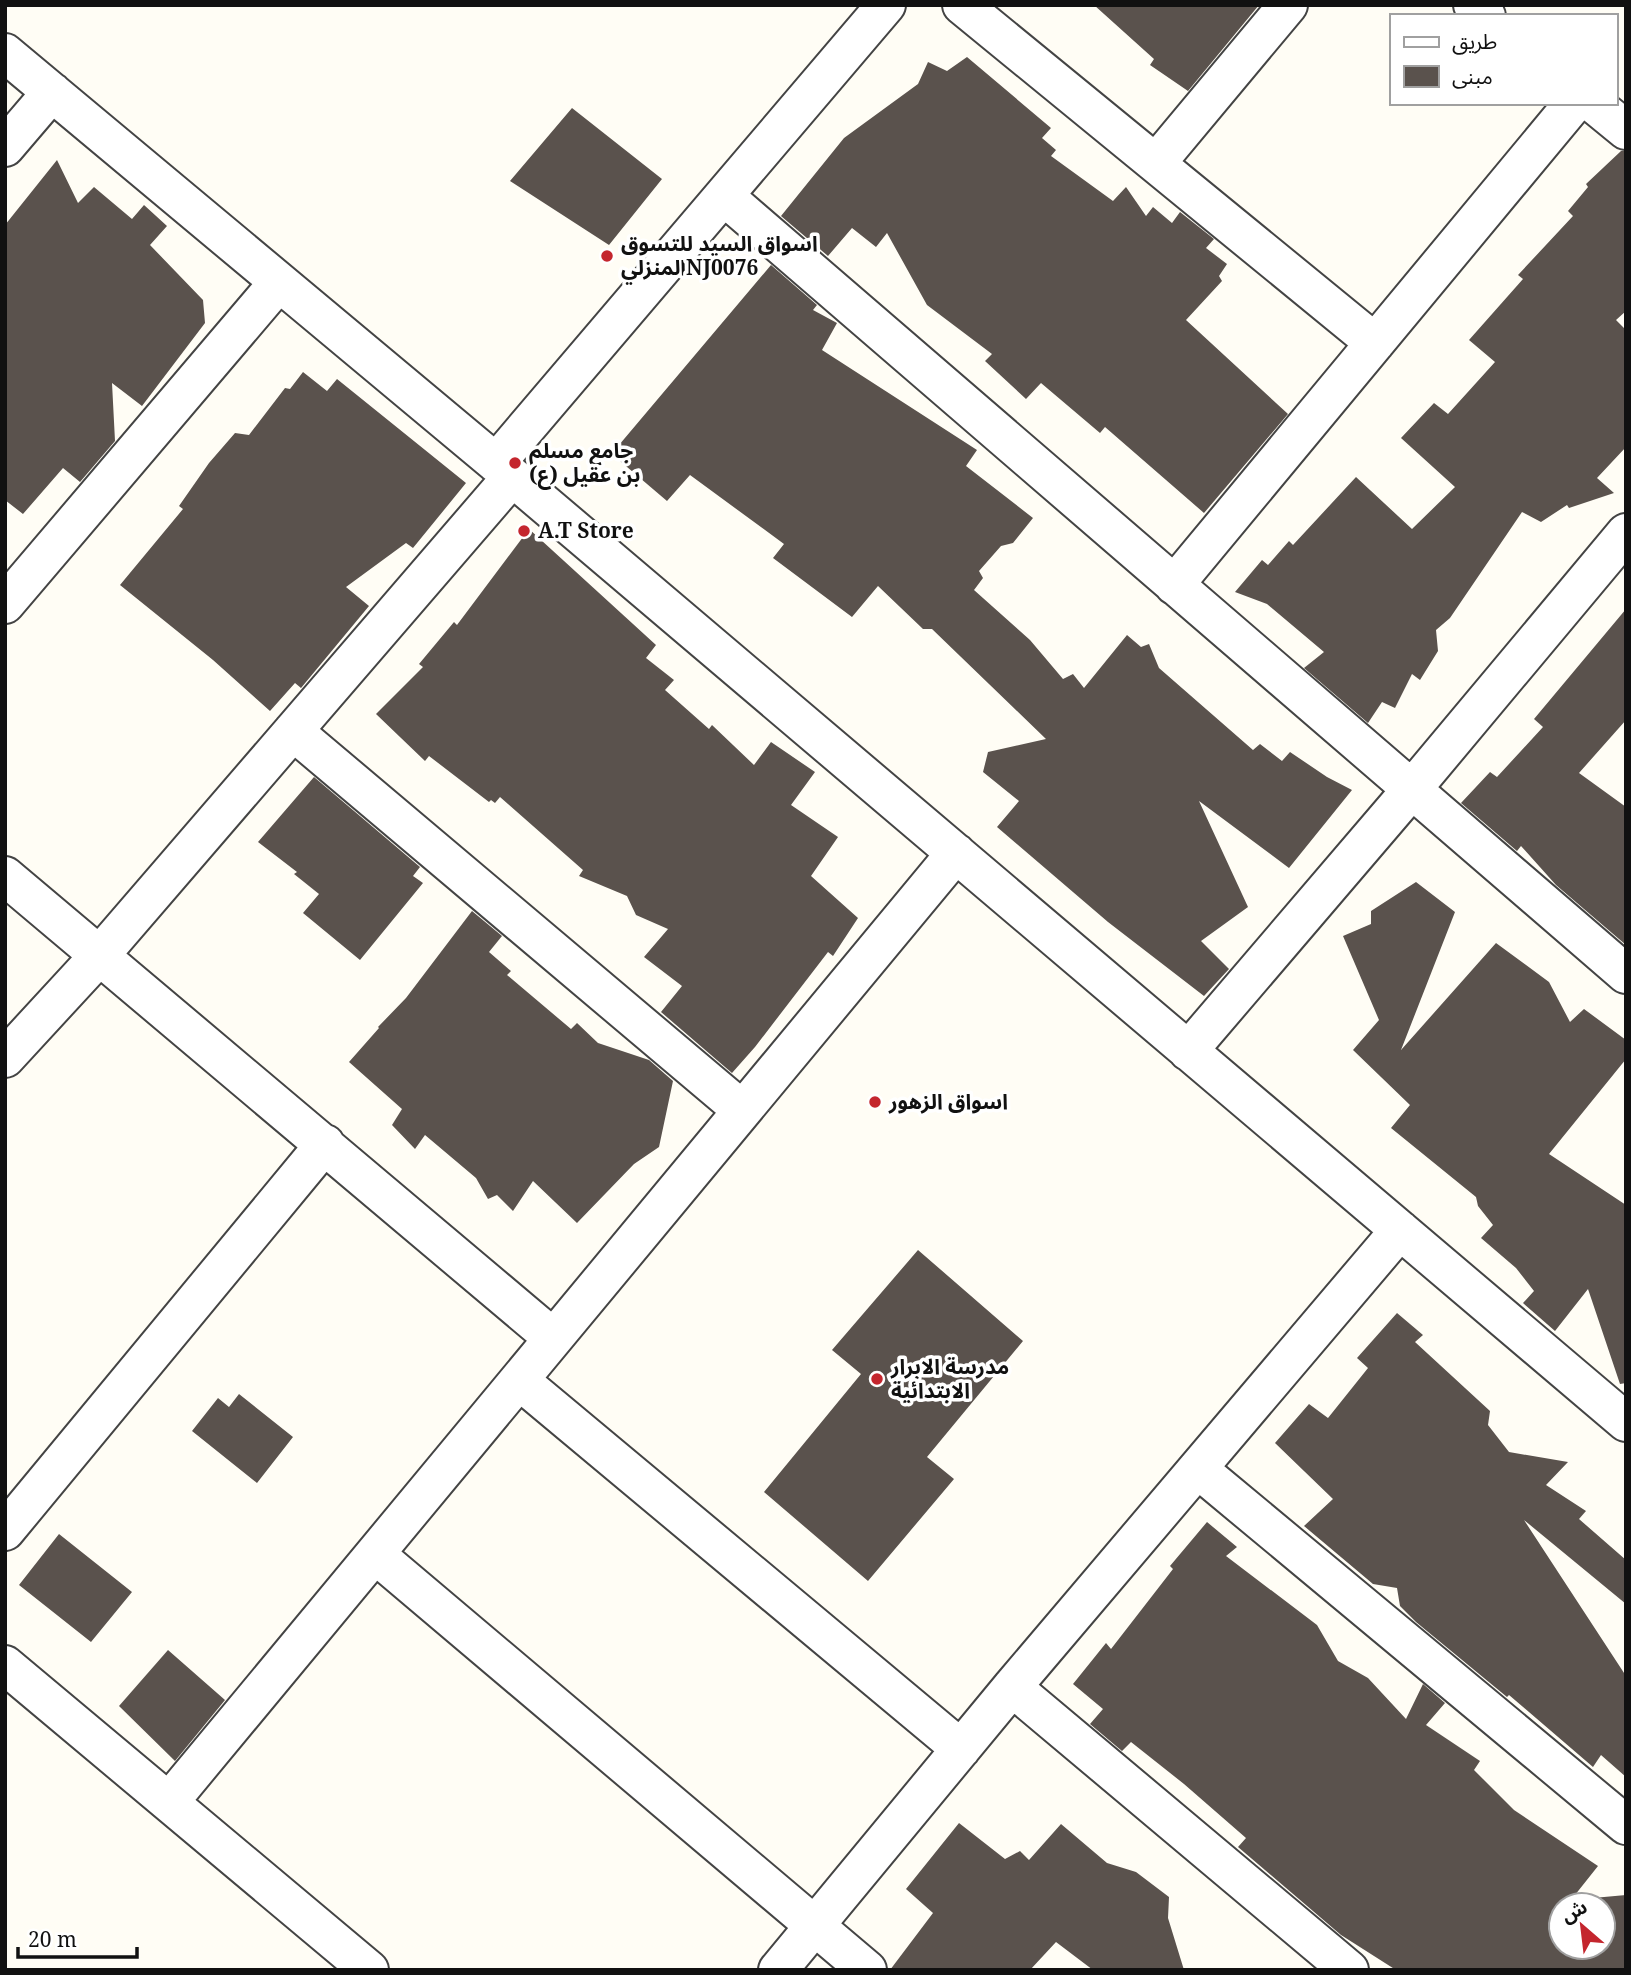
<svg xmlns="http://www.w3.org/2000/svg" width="1631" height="1975" font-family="'Noto Serif','Noto Sans Arabic',serif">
<rect width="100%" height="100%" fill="#fffdf5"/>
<path fill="#5a524d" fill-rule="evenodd" d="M1094 5H1259L1188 91 1150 65 1154 59Z
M967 57 1051 128 1042 138 1056 150 1051 156 1113 201 1126 187 1146 216 1153 207 1172 223 1180 212 1214 239 1206 248 1227 264 1219 276 1222 281 1186 320 1288 414 1204 513 1105 427 1100 433 1041 383 1026 399 985 361 992 354 927 305 887 233 876 247 852 228 828 256 781 216 844 138 918 84 928 62 947 71Z
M572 108 662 179 609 245 510 181Z
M1621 151H1626V311L1616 320 1626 330V447L1597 478 1614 493 1569 508 1567 505 1541 522 1522 512 1450 618 1436 630 1438 651 1420 680 1412 674 1395 708 1382 702 1368 723 1304 668 1324 652 1267 604 1235 592 1262 560 1268 565 1289 541 1293 545 1356 477 1412 529 1455 487 1401 438 1434 403 1448 414 1495 362 1469 340 1523 279 1518 275 1573 216 1568 211 1588 187 1586 184Z
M57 160 78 203 94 187 132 219 144 205 167 226 150 245 203 300 205 323 142 406 112 383 115 441 80 482 63 468 23 514 5 500V225Z
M771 265 817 305 813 310 837 323 822 350 977 450 966 466 1033 518 1013 543 1001 546 979 571 983 578 974 590 1030 640 1063 679 1073 674 1084 688 1127 635 1141 647 1149 644 1159 668 1253 750 1260 744 1282 761 1290 752 1327 777 1352 790 1289 868 1199 801 1248 907 1201 941 1229 969 1204 996 1108 922 997 827 1019 801 983 772 988 752 1046 739 932 629H923L878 586 852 617 773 558 784 544 690 475 667 501 620 461 619 445Z
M303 372 327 391 337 379 466 483 413 548 406 543 346 587 369 606 301 688 295 683 270 711 213 660 120 585 183 509 179 506 209 463 235 433 249 435 285 388 290 389Z
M529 529 656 645 646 658 674 680 665 690 709 729 712 725 754 765 771 742 815 772 791 805 838 837 811 876 858 918 833 956 828 952 755 1047 732 1073 661 1012 682 986 644 957 668 929 636 915 627 896 579 876 583 870 500 797 495 803 491 800 489 802 429 756 425 761 376 714 423 667 419 664 454 622 457 625Z
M1626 609V720L1579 773 1626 807V945L1556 885 1521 846 1517 851 1461 803 1490 772 1497 777 1543 727 1534 719Z
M314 777 420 867 413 876 423 883 360 960 303 913 319 894 294 874 297 872 258 842Z
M1416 882 1455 912 1401 1050 1496 943 1549 982 1570 1022 1584 1009 1626 1040V1059L1549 1154 1626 1205V1383L1620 1384 1588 1289 1555 1331 1523 1303 1534 1291 1516 1268 1481 1238 1493 1225 1478 1206 1476 1197 1391 1128 1410 1105 1353 1050 1379 1020 1343 936 1371 924V911Z
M472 911 502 936 489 952 511 971 507 975 571 1029 577 1023 598 1043 649 1060 673 1081 659 1147 634 1164 577 1223 533 1181 513 1211 497 1195 488 1199 476 1178 425 1135 415 1149 392 1125 402 1109 349 1062 379 1028 378 1027 406 998Z
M918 1250 1023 1341 927 1457 954 1479 868 1581 764 1492 861 1374 832 1350Z
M1397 1313 1423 1335 1415 1342 1490 1411 1488 1425 1509 1452 1568 1462 1546 1485 1586 1511 1579 1519 1626 1560V1604L1524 1520 1626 1676V1777L1601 1755 1593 1767 1509 1695 1507 1697 1416 1622 1400 1606 1397 1588 1373 1584 1304 1526 1333 1499 1275 1443 1309 1404 1328 1418 1368 1368 1357 1358Z
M239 1394 293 1437 257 1483 192 1431 218 1398 229 1407Z
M1207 1522 1237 1547 1226 1556 1317 1625 1338 1661 1368 1678 1406 1719 1423 1684 1445 1703 1426 1725 1480 1761 1474 1770 1514 1810 1598 1866 1571 1900 1626 1895V1970H1396L1341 1935 1238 1847 1246 1838 1184 1784 1131 1742 1122 1751 1090 1724 1103 1709 1073 1684 1106 1643 1111 1649 1173 1569 1170 1566ZM1561 1905H1603V1947H1561Z
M59 1534 132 1592 91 1642 19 1585Z
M168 1650 225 1700 175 1761 119 1706Z
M959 1823 1005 1859 1020 1851 1029 1860 1061 1824 1107 1863 1136 1872 1169 1897 1168 1918 1184 1970H1093L1056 1942 1030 1970H890L933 1913 906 1889Z"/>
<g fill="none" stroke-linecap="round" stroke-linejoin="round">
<defs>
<path id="minor" d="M962 5 1375 343
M1473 5 1486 16
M5 53 496 463 1626 1422
M1593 103 1626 130
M5 147 52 92
M1157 162 1288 5
M724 196 1626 974
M496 463 886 5
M1174 585 1574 103
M5 604 279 282
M293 731 742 1110
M5 876 553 1338
M1188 1051 1412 789 1626 533
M5 1058 100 955 512 477
M519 1380 961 1749
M1198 1469 1626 1825
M5 1531 325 1144
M375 1554 867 1970
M5 1665 369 1970
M1012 1687 1349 1970
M169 1802 956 853
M778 1970 1012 1687 1400 1230"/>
</defs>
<use href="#minor" stroke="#444" stroke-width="42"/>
<use href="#minor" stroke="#fff" stroke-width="38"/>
</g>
<g fill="#c4262e" stroke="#fff" stroke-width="2.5">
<circle cx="607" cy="256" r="7"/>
<circle cx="515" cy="463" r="7"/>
<circle cx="524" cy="531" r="7"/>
<circle cx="875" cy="1102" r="7"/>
<circle cx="877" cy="1379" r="7"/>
</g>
<g text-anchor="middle" stroke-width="7" stroke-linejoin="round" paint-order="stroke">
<g font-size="21" font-weight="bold" fill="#111" stroke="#fff" text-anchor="start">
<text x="621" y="251">اسواق السيد للتسوق<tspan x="621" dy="24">المنزليNJ0076</tspan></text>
<text x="529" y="458">جامع مسلم<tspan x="529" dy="24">بن عقيل (ع)</tspan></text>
<text x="538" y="538">A.T Store</text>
<text x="889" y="1109">اسواق الزهور</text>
<text x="891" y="1374">مدرسة الابرار<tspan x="891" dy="24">الابتدائية</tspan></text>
</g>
</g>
<rect width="1631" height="1975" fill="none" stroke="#111111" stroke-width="14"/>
<rect x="1390" y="14" width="228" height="91" fill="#ffffff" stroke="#a0a0a0" stroke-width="2"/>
<rect x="1404" y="37" width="35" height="10" fill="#ffffff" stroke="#a0a0a0" stroke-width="2"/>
<text x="1452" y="49" font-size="21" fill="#111111">طريق</text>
<rect x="1404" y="66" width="35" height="21" fill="#5a524d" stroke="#a0a0a0" stroke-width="2"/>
<text x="1452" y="84" font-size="21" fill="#111111">مبنى</text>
<g transform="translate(1582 1926) rotate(332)"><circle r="33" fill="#ffffff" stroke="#a0a0a0" stroke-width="2"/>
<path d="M0-5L12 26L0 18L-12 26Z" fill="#c4262e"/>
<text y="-10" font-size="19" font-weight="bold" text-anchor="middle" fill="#111111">ش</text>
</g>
<path d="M18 1947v10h119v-10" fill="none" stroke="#111111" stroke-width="3.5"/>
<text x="28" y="1947" font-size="21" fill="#111111" stroke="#ffffff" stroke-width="5" paint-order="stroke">20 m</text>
</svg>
